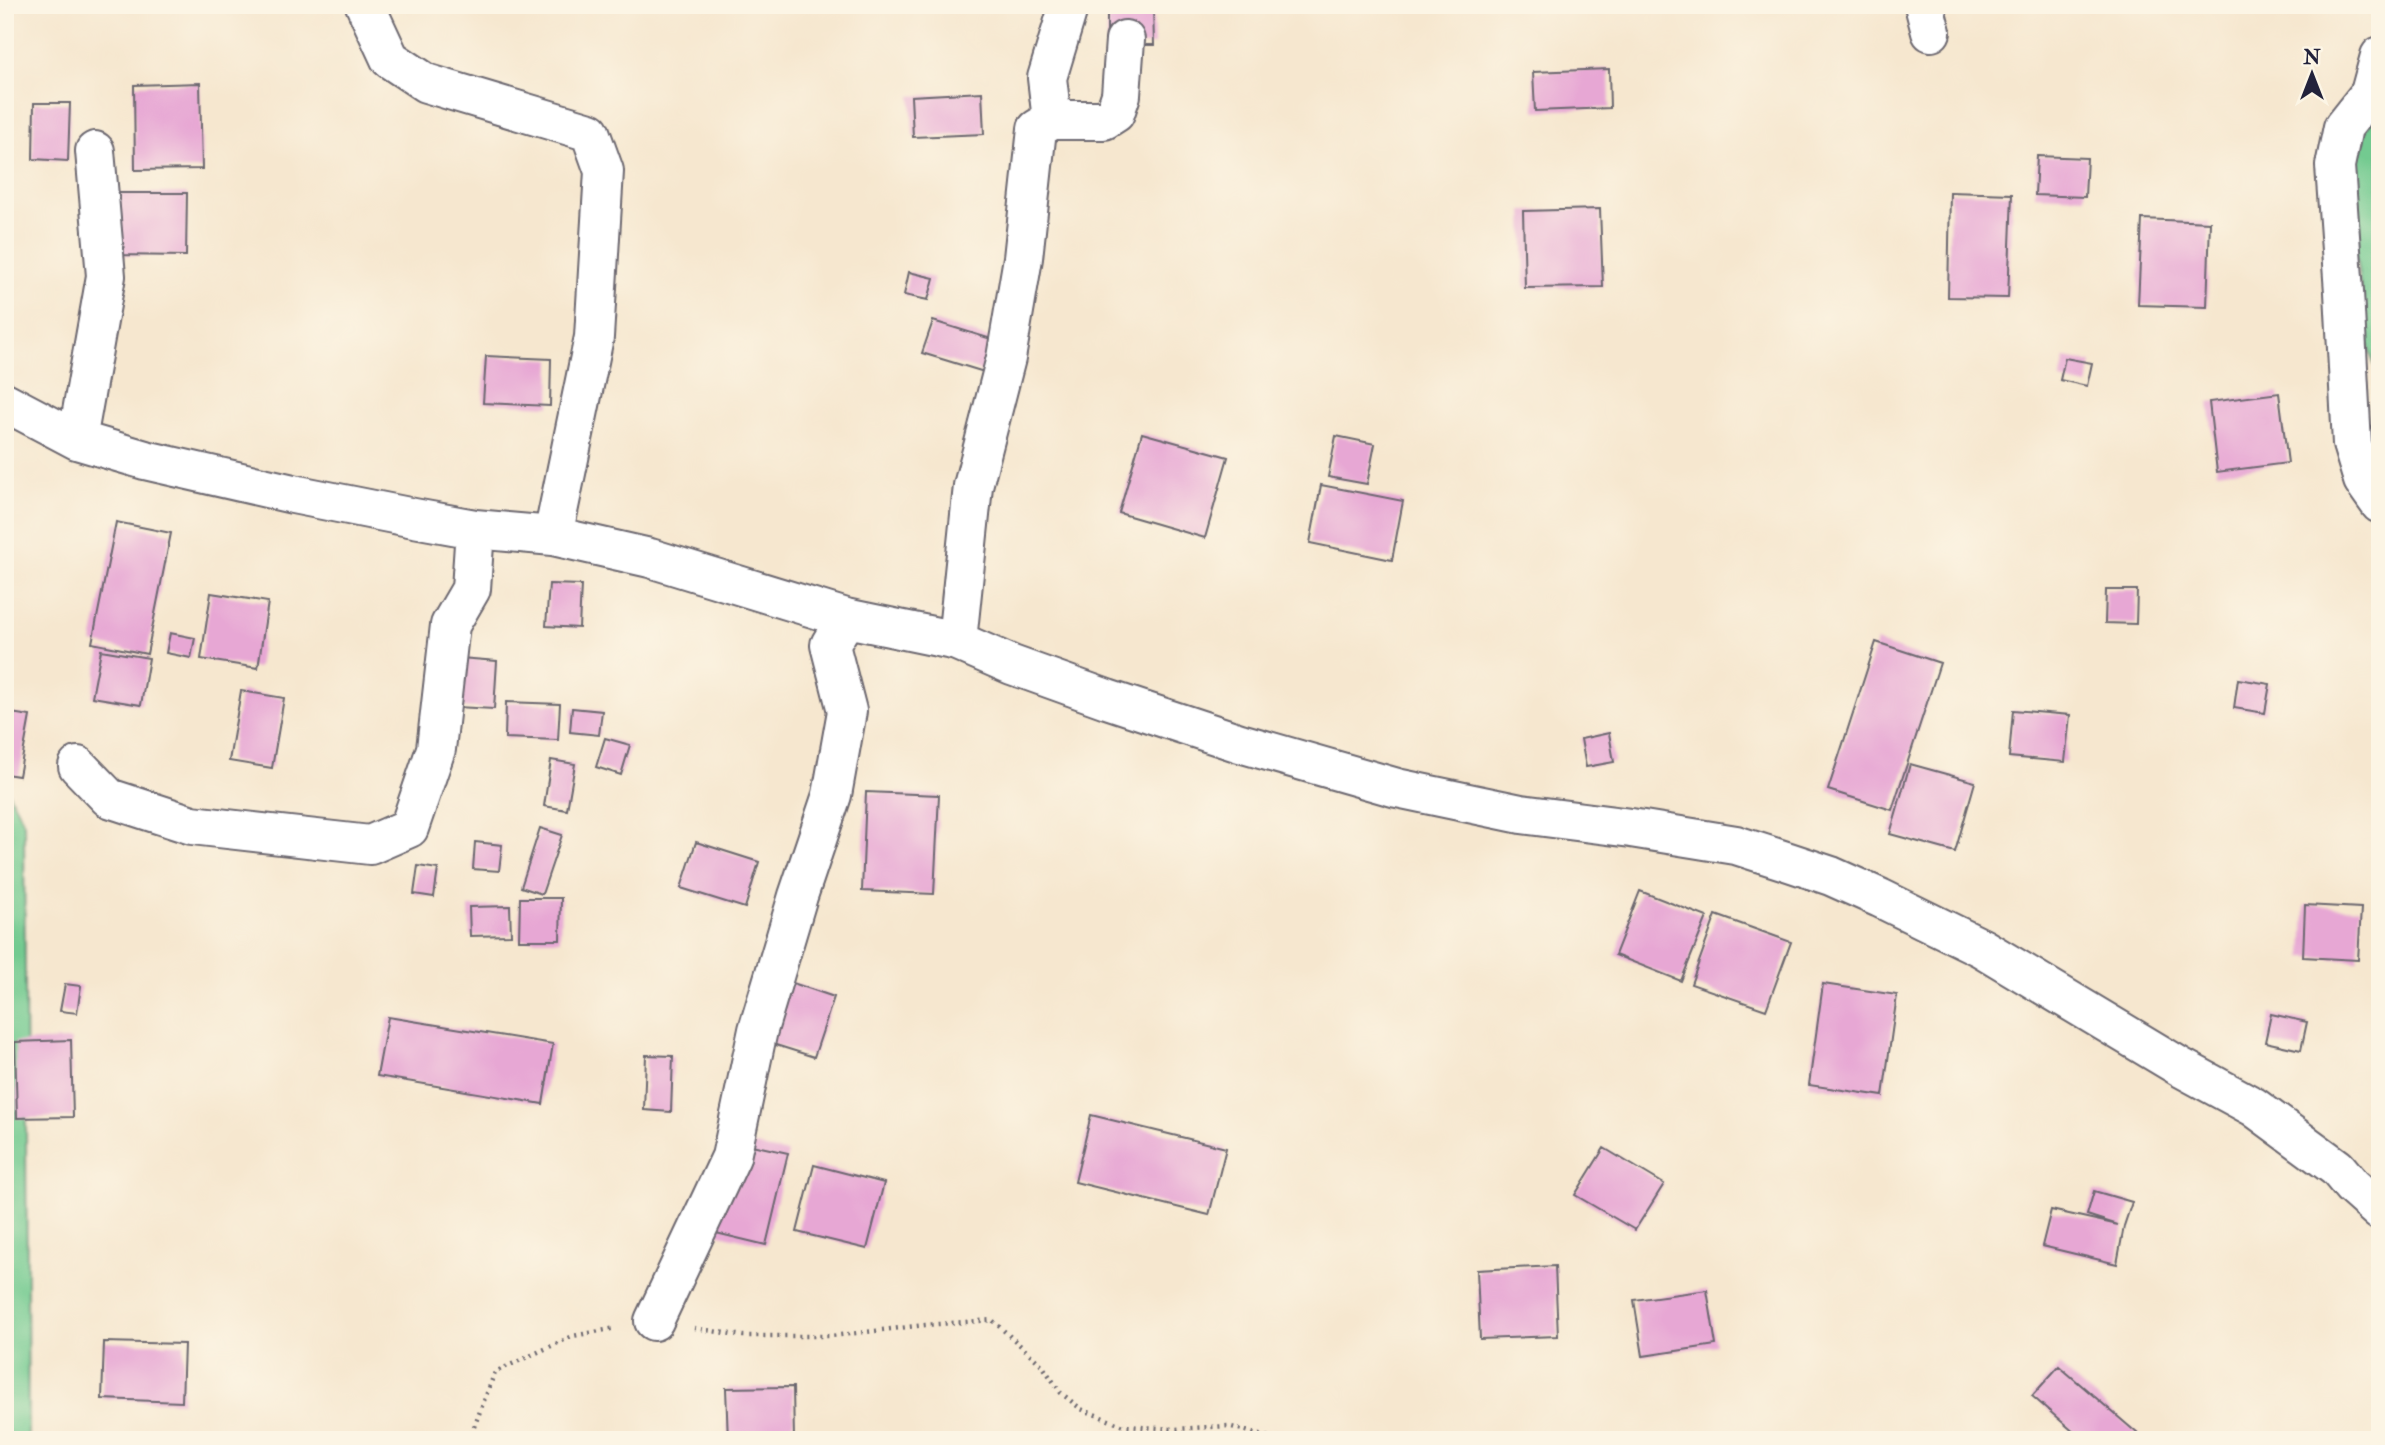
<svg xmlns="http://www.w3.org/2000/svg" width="2385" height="1445" font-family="'IM FELL Double Pica',serif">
<rect width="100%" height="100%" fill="#fcf5e5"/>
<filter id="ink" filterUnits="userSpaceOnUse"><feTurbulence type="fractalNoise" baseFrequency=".0143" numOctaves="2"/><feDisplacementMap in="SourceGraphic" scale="14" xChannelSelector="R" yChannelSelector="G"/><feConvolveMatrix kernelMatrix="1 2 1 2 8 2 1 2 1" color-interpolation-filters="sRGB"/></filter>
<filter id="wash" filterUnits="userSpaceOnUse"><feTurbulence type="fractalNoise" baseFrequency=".00686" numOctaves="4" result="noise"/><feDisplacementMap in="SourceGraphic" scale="28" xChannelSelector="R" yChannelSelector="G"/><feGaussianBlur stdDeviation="1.57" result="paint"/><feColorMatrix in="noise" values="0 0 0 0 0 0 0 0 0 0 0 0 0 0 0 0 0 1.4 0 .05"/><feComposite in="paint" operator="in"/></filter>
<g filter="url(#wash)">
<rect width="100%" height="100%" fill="#f6e7cf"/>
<path fill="#73ca90" stroke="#4a7666" stroke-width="2" d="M2380 94V378L2370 354 2350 216 2348 176Z
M5 786 24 823 28 1440H5Z"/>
<g id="blocks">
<path fill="#e7a7d4" d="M1107 5H1153L1154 45H1107Z
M1609 69 1610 108 1535 111 1533 72Z
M200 83 202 169 135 170 134 85Z
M982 92 984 134 913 137 911 96Z
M34 103H70L68 161 33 159Z
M2037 156 2087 158 2085 197 2035 195Z
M1950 192 2012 194 2008 298 1948 297Z
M114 193H187L186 256 114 255Z
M1600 209 1603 287 1525 288 1523 211Z
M2142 219 2210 222 2207 307 2138 305Z
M909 272 934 278 928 300 904 295Z
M933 321 1004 343 994 375 922 353Z
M486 356 551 359 550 406 483 403Z
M2065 358 2092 363 2087 386 2060 380Z
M2279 393 2288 463 2217 472 2209 402Z
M1142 433 1228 457 1205 538 1119 513Z
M1336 436 1375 444 1367 484 1328 477Z
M1321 485 1403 501 1392 560 1310 543Z
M116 522 171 533 147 654 92 643Z
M549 584 581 585 579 628 546 626Z
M2106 590H2137L2136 624 2105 623Z
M211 593 268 602 258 668 201 659Z
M170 633 195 638 191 658 166 653Z
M1876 642 1940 663 1892 810 1828 790Z
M101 650 149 658 141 705 92 697Z
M460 658 497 661 494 709 456 707Z
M2238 679 2270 684 2265 713 2234 708Z
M241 691 284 698 272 768 229 761Z
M506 702 560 704 558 740 505 738Z
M572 708 602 711 599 735 570 732Z
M2013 710 2070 715 2065 762 2009 757Z
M5 712 30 716 19 776 5 774Z
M1609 733 1614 762 1586 767 1581 739Z
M605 738 630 745 621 775 596 767Z
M551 760 575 764 567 810 544 806Z
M1910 764 1975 782 1955 852 1890 834Z
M866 792 939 795 934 894 862 891Z
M540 828 562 835 542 894 521 887Z
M475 842 502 845 499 871 473 869Z
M696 842 759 862 745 908 681 888Z
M418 866 438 869 434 897 414 894Z
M1640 891 1707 917 1681 981 1615 955Z
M520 898H561L560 940H519Z
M2305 905 2361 908 2358 960 2303 957Z
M510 906 511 935 470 936 469 907Z
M1716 915 1791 942 1766 1010 1691 984Z
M781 979 834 997 814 1057 760 1040Z
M65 984 81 986 77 1013 60 1011Z
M1823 984 1897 995 1883 1096 1809 1085Z
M2271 1014 2307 1022 2301 1050 2265 1042Z
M388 1017 553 1044 543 1104 377 1076Z
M71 1040 73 1117 17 1118 15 1042Z
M646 1055 673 1056 671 1112 644 1110Z
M1091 1115 1226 1148 1209 1215 1075 1182Z
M738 1142 788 1153 766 1245 716 1233Z
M1604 1148 1664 1184 1635 1230 1575 1195Z
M814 1165 884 1183 867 1249 797 1232Z
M2094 1191 2132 1202 2124 1226 2117 1264 2042 1246 2051 1210 2118 1225 2087 1215Z
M1555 1266 1558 1336 1480 1339 1477 1270Z
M1707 1290 1716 1345 1643 1356 1634 1300Z
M104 1342 184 1344 182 1402 102 1399Z
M2059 1366 2145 1440H2083L2032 1396Z
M793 1387 794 1440H728L726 1388Z"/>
</g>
</g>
<g filter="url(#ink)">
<use href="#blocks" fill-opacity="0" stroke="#6c676f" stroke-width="2"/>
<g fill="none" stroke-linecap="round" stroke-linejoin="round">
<defs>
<path id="minor" d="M365 5 390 59 426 83 590 132 604 171 594 337 553 536
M1924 5 1931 32
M2380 56 2370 93 2343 127 2335 166 2344 292 2352 444 2363 480 2380 504
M1052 120 1047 78 1069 5
M5 402 77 440 145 460 293 494 414 518 475 529 553 536 650 558 846 618 957 641 1012 665 1107 699 1240 743 1397 788 1521 814 1631 828 1736 845 1789 862 1831 876 1880 898 1982 948 2182 1068 2254 1107 2337 1168 2352 1186 2380 1211
M77 440 106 276 95 151
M957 641 973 486 1006 358 1023 258 1037 129 1052 120H1104L1115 113 1121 95 1125 40
M78 766 109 798 192 825 370 845 409 828 436 749 450 625 471 589 475 529
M654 1321 731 1157 758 1030 798 896 832 795 847 711 830 645 846 618"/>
</defs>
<use href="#minor" stroke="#6c676f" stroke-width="42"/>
<path stroke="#6c676f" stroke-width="4.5" stroke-dasharray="2 5" stroke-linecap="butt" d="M694 1328 743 1336H832L925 1325 992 1320 1042 1365 1061 1393 1081 1409 1124 1426 1175 1429 1228 1426 1279 1440
M469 1440 495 1372 573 1336 616 1328"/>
<use href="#minor" stroke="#fff" stroke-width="38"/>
</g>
</g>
<rect width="2385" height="1445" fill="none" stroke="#fcf5e5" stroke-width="28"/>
<g transform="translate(2312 74)" stroke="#fcf5e5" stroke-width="5" paint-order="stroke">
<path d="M0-5L12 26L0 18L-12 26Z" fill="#22223b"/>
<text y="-10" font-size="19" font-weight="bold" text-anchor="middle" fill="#22223b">N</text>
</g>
</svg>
